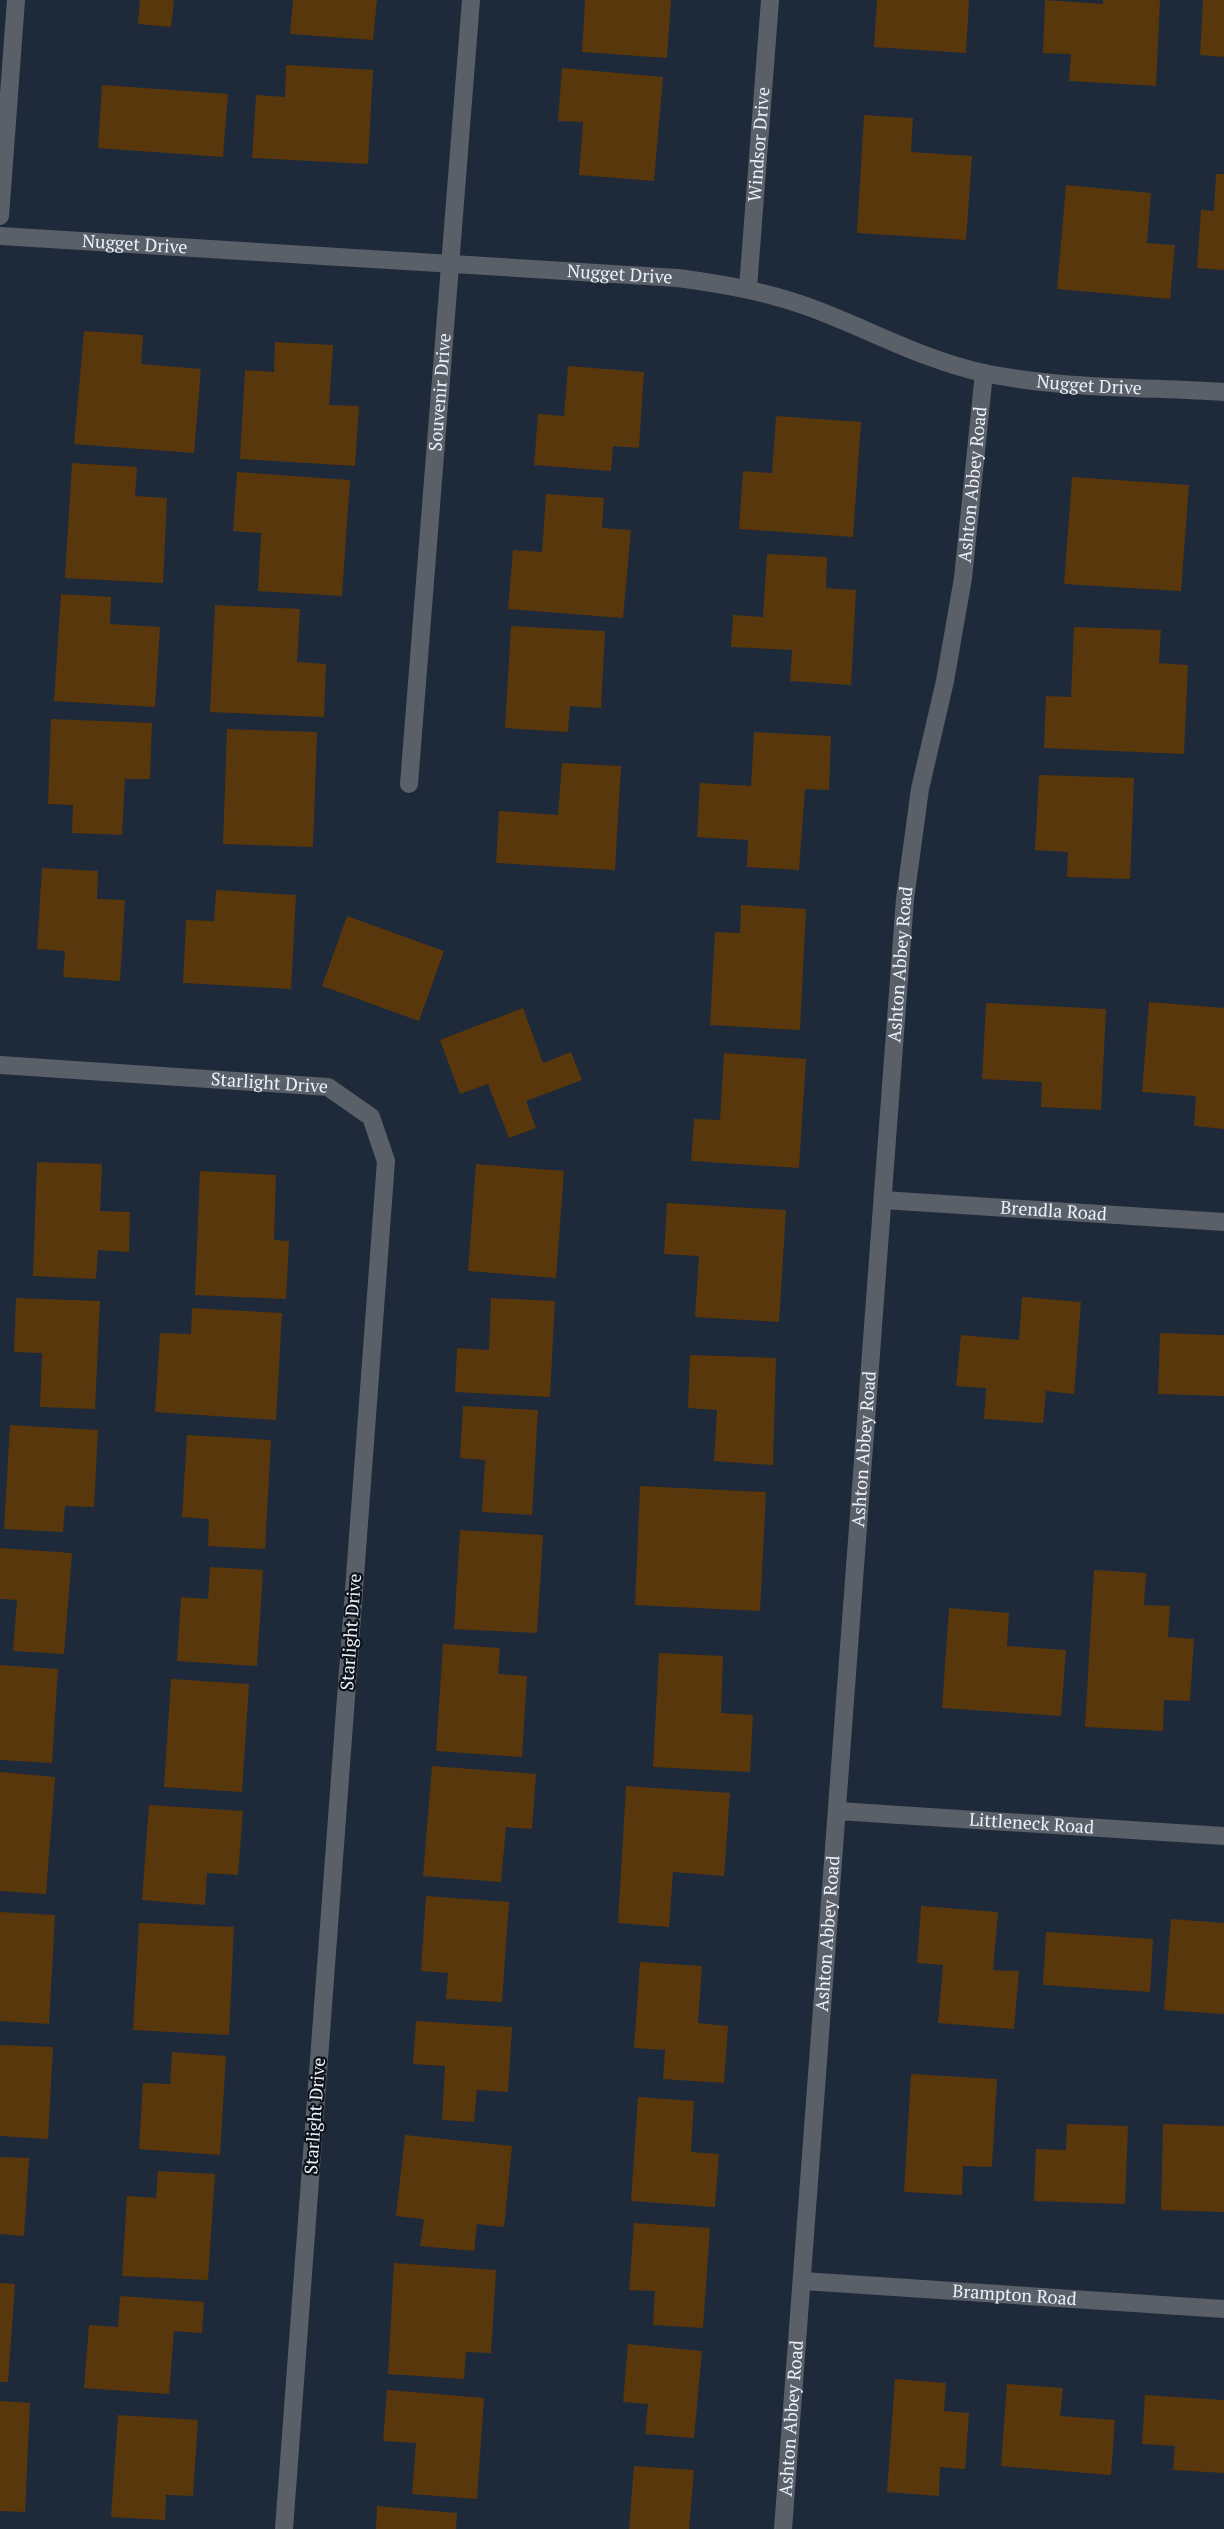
<svg xmlns="http://www.w3.org/2000/svg" width="1224" height="2529" font-family="'PT Serif',serif">
<rect width="100%" height="100%" fill="#1e2939"/>
<path fill="#59370d" d="M140 0H174L171 27 138 24Z
M293 0H377L373 40 290 34Z
M585 0H671L667 58 582 52Z
M877 0H969L966 53 874 47Z
M1045 0 1103 4V0H1160L1156 86 1069 81 1071 54 1043 53Z
M1203 0H1224V57L1200 55Z
M286 65 373 70 368 164 252 158 256 95 285 97Z
M562 68 663 77 654 181 579 175 583 122 558 121Z
M102 85 228 94 223 157 98 148Z
M864 115 913 118 911 152 972 156 966 240 857 233Z
M1216 174H1224V270L1197 268 1201 210 1214 211Z
M1066 185 1151 193 1147 243 1175 245 1170 299 1057 289Z
M84 331 143 335 141 364 201 369 194 453 74 444Z
M275 342 333 345 329 405 359 406 355 466 240 459 245 370 274 372Z
M568 366 644 372 639 448 613 446 611 471 534 465 538 414 564 416Z
M776 416 861 422 853 537 739 529 743 471 772 473Z
M72 463 137 467 135 496 167 498 163 583 65 578Z
M237 472 350 480 342 596 258 591 261 533 233 531Z
M1072 477 1189 485 1181 591 1064 584Z
M546 494 604 498 602 528 631 530 623 618 508 609 513 550 542 552Z
M767 554 827 557 826 588 856 590 851 685 790 681 792 650 731 647 733 615 763 617Z
M61 594 111 597 110 624 160 627 155 707 54 701Z
M215 605 300 609 297 662 326 664 324 717 210 712Z
M511 626 605 631 601 708 570 706 568 732 505 728Z
M1074 627 1161 630 1159 663 1188 665 1184 754 1044 748 1046 696 1071 697Z
M51 719 152 723 150 779H125L122 835 72 833 73 805 48 804Z
M227 729 317 732 313 847 223 844Z
M754 732 831 736 829 790 805 789 799 870 747 867 748 840 697 837 700 783 751 786Z
M562 763 621 766 615 870 496 863 499 811 558 815Z
M1039 775 1134 778 1130 879 1067 877 1068 852 1035 850Z
M42 868 98 871 97 899 125 900 120 981 63 977 65 951 37 949Z
M216 890 296 895 291 989 183 983 186 920 214 921Z
M741 905 806 909 800 1030 710 1025 715 932 740 933Z
M347 916 444 951 419 1021 322 986Z
M1149 1002 1224 1008V1129L1194 1126 1196 1096 1142 1092Z
M986 1003 1106 1009 1101 1110 1041 1107 1042 1082 982 1079Z
M523 1008 543 1063 571 1052 582 1080 526 1101 536 1128 509 1138 488 1084 460 1094 440 1040Z
M724 1053 806 1059 799 1168 691 1161 694 1119 720 1120Z
M37 1162 102 1164 100 1211 130 1212 129 1252 98 1250 96 1279 33 1276Z
M476 1164 564 1171 556 1278 468 1271Z
M200 1171 276 1175 274 1240 289 1241 286 1299 195 1295Z
M667 1203 786 1210 779 1322 695 1317 699 1256 664 1254Z
M1022 1297 1081 1302 1074 1394 1046 1391 1043 1423 984 1419 986 1388 956 1386 961 1335 1019 1340Z
M16 1298 100 1301 95 1409 40 1407 42 1353 14 1352Z
M491 1298 555 1301 550 1397 455 1392 457 1348 489 1350Z
M192 1308 282 1313 276 1420 155 1412 160 1333 191 1334Z
M1160 1333 1224 1335V1396L1158 1394Z
M690 1355 776 1358 773 1465 714 1461 717 1410 688 1408Z
M463 1406 538 1410 532 1515 482 1512 485 1460 460 1458Z
M10 1425 98 1430 94 1507 65 1506 63 1532 4 1529Z
M187 1435 271 1440 265 1549 208 1546 209 1519 182 1517Z
M640 1486 766 1492 760 1611 635 1605Z
M460 1530 543 1535 537 1633 454 1629Z
M0 1548 72 1553 64 1654 13 1651 17 1600 0 1599Z
M210 1567 263 1570 257 1666 177 1661 181 1597 208 1599Z
M1094 1570 1146 1573 1144 1605 1170 1606 1168 1637 1194 1639 1190 1701 1164 1700 1163 1731 1085 1727Z
M949 1608 1009 1613 1007 1646 1066 1650 1061 1716 942 1708Z
M443 1644 500 1648 498 1674 527 1676 522 1757 436 1751Z
M659 1653 723 1656 721 1713 753 1715 750 1772 653 1767Z
M0 1665 58 1669 52 1763 0 1760Z
M171 1679 249 1684 242 1792 164 1787Z
M432 1766 536 1774 532 1829 506 1827 501 1882 423 1876Z
M0 1772 55 1777 46 1894 0 1891Z
M626 1786 730 1793 724 1876 673 1872 669 1927 618 1923Z
M149 1805 243 1811 238 1875 207 1873 205 1905 142 1900Z
M426 1896 509 1902 502 2002 446 1999 448 1973 421 1971Z
M921 1906 998 1912 993 1970 1019 1971 1014 2029 938 2023 943 1965 917 1963Z
M0 1912 55 1915 49 2024 0 2021Z
M1171 1919 1224 1923V2014L1164 2010Z
M139 1923 234 1927 229 2035 133 2030Z
M1046 1932 1153 1939 1150 1992 1043 1985Z
M640 1962 702 1966 698 2023 728 2026 724 2083 663 2079 665 2050 634 2048Z
M416 2021 512 2027 508 2092 477 2090 474 2122 442 2120 445 2066 413 2064Z
M0 2045 53 2047 48 2139 0 2136Z
M172 2052 226 2056 220 2155 139 2149 143 2083 170 2084Z
M911 2074 997 2079 992 2167 963 2166 962 2195 904 2192Z
M638 2097 694 2101 691 2152 719 2154 715 2207 631 2201Z
M1067 2124 1128 2126 1125 2204 1034 2201 1036 2149 1066 2150Z
M1163 2124 1224 2126V2212L1161 2210Z
M405 2135 512 2146 504 2227 477 2224 474 2251 420 2246 424 2219 396 2216Z
M0 2157 29 2158 24 2236 0 2234Z
M158 2171 215 2174 208 2280 122 2276 127 2196 156 2198Z
M634 2223 710 2228 703 2328 653 2325 655 2291 629 2290Z
M394 2263 496 2270 491 2353 466 2352 464 2379 388 2374Z
M0 2283 15 2284 8 2382H0Z
M120 2296 204 2302 202 2333 174 2331 169 2394 84 2388 89 2325 118 2327Z
M628 2344 702 2351 694 2438 645 2434 648 2404 623 2402Z
M895 2379 946 2383 944 2411 969 2413 965 2469 940 2467 939 2496 887 2492Z
M1007 2384 1063 2388 1060 2416 1115 2420 1111 2475 1001 2466Z
M387 2390 484 2398 477 2499 412 2494 416 2443 383 2441Z
M1145 2395 1224 2400V2473L1173 2470 1175 2446 1142 2444Z
M0 2401 30 2403 25 2512 0 2511Z
M118 2415 198 2420 193 2496 166 2495 165 2520 111 2517Z
M634 2466 694 2470 689 2529H629Z
M377 2506 457 2513 456 2529H376Z"/>
<g fill="none" stroke-linecap="round" stroke-linejoin="round">
<g stroke="#5a6068" stroke-width="18">
<path d="M0 216 16 0"/>
<path id="s1" d="M0 236 678 278C722 284 764 291 806 306 865 327 922 360 984 373 1060 389 1146 387 1224 392"/>
<path id="s2" d="M748 288 770 0"/>
<path id="s3" d="M409 784 471 0"/>
<path id="s4" d="M0 1065 328 1087 371 1117 386 1161 284 2529"/>
<path id="s5" d="M883 1200 1224 1222"/>
<path id="s6" d="M838 1811 1224 1836"/>
<path id="s7" d="M803 2281 1224 2309"/>
<path id="s8" d="M783 2529 905 899 920 789 945 681 963 578 984 373"/>
</g>
</g>
<g text-anchor="middle" stroke-width="4.5" stroke-linejoin="round" paint-order="stroke">
<g font-size="18" fill="#e9f1fc" stroke="#0d1219">
<text dy="6" stroke="none"><textPath href="#s2" startOffset="144">Windsor Drive</textPath></text>
<text dy="6" stroke="none"><textPath href="#s1" startOffset="135">Nugget Drive</textPath></text>
<text dy="6" stroke="none"><textPath href="#s1" startOffset="621">Nugget Drive</textPath></text>
<text dy="6" stroke="none"><textPath href="#s1" startOffset="1107">Nugget Drive</textPath></text>
<text dy="6" stroke="none"><textPath href="#s3" startOffset="393">Souvenir Drive</textPath></text>
<text dy="6" stroke="none"><textPath href="#s8" startOffset="2055">Ashton Abbey Road</textPath></text>
<text dy="6" stroke="none"><textPath href="#s8" startOffset="1569">Ashton Abbey Road</textPath></text>
<text dy="6" stroke="none"><textPath href="#s4" startOffset="270">Starlight Drive</textPath></text>
<text dy="6" stroke="none"><textPath href="#s5" startOffset="171">Brendla Road</textPath></text>
<text dy="6" stroke="none"><textPath href="#s8" startOffset="1083">Ashton Abbey Road</textPath></text>
<text transform="translate(351 1632) rotate(-86)" y="6">Starlight Drive</text>
<text dy="6" stroke="none"><textPath href="#s6" startOffset="194">Littleneck Road</textPath></text>
<text dy="6" stroke="none"><textPath href="#s8" startOffset="597">Ashton Abbey Road</textPath></text>
<text transform="translate(315 2116) rotate(-86)" y="6">Starlight Drive</text>
<text dy="6" stroke="none"><textPath href="#s7" startOffset="212">Brampton Road</textPath></text>
<text dy="6" stroke="none"><textPath href="#s8" startOffset="111">Ashton Abbey Road</textPath></text>
</g>
</g>
</svg>
